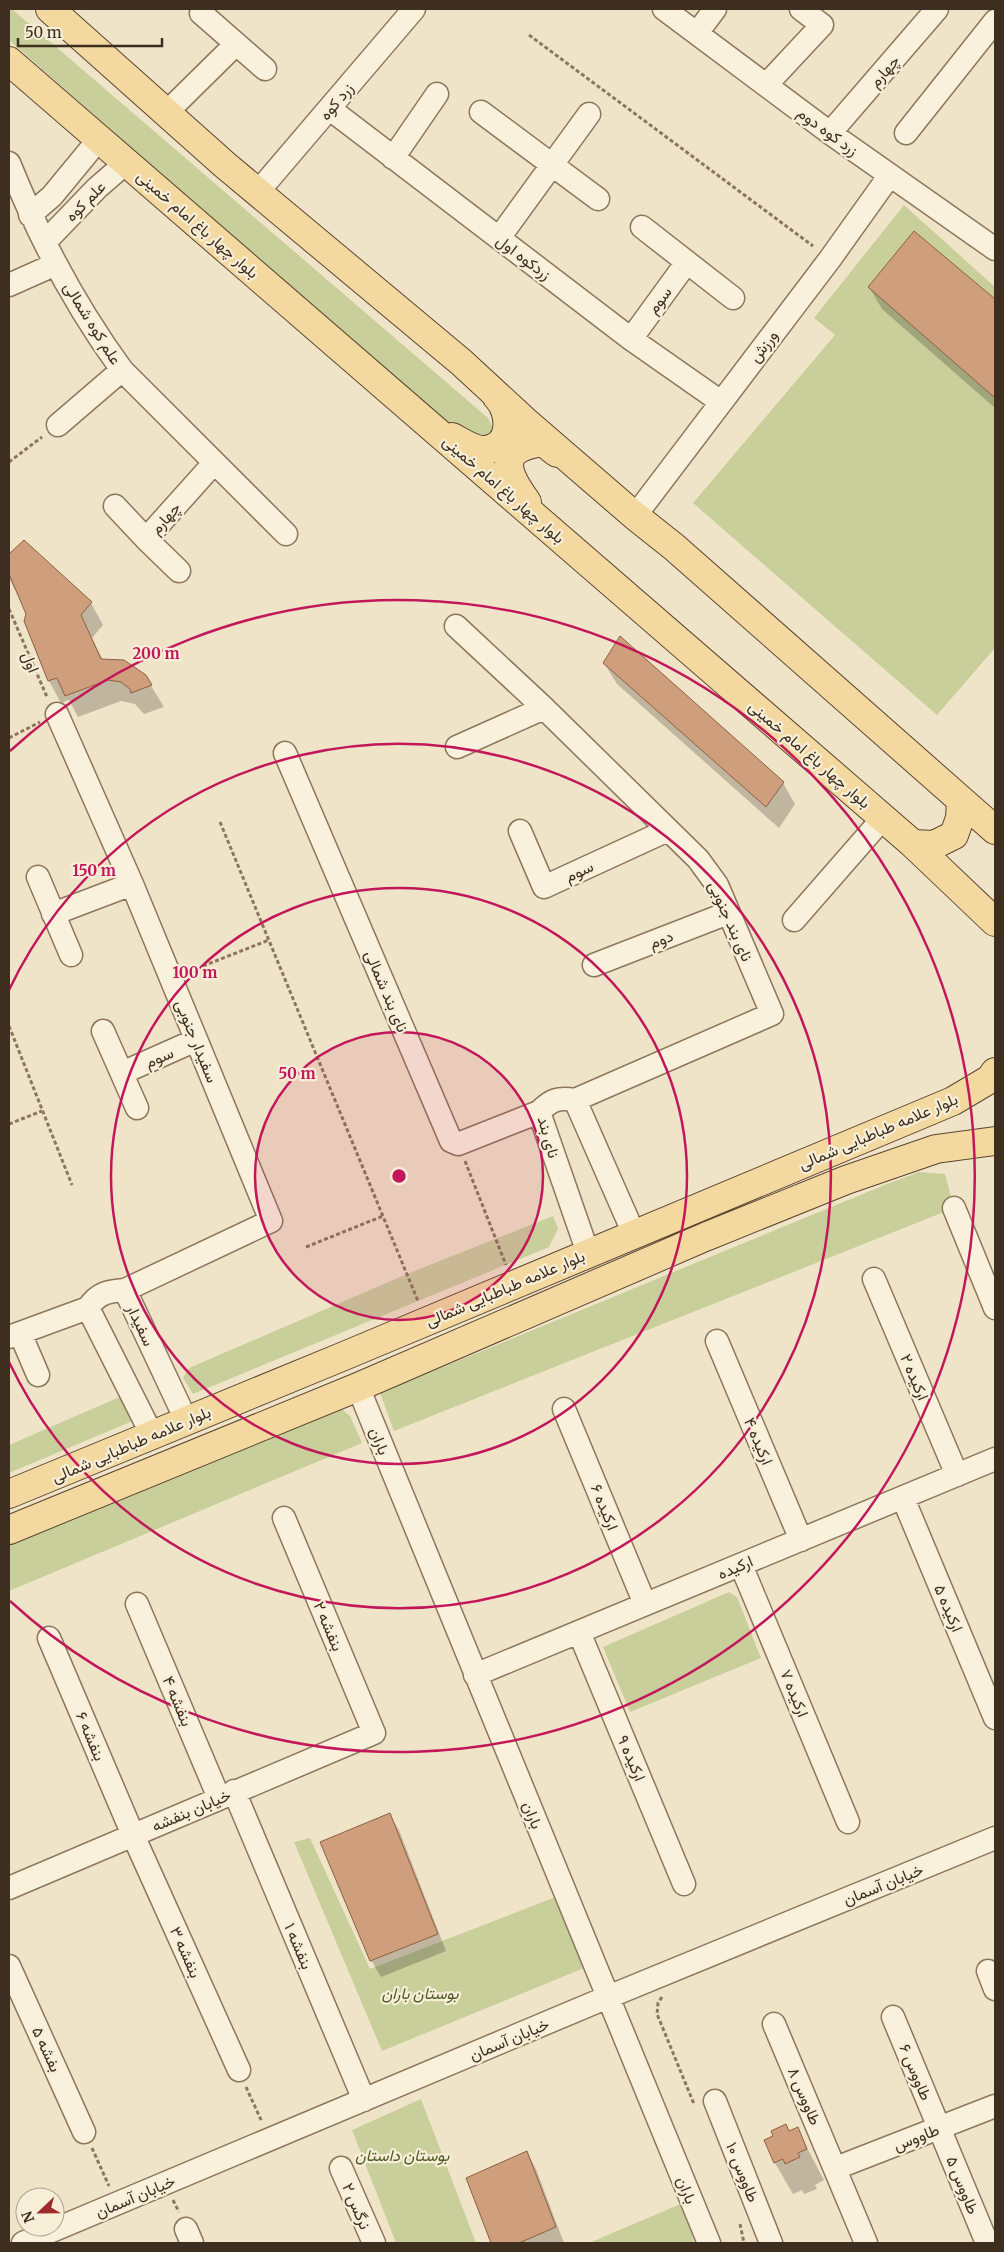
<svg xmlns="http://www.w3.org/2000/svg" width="1004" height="2252" font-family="Merriweather,Vazirmatn,serif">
<rect width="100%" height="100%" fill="#f0e4c8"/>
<path fill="#c9cf9b" d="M9 9H12L488 418 496 434 491 440 464 439 9 40Z
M904 205 995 287V648L937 715 693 503 835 335 814 318Z
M919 1172 945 1174 954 1208 394 1431 380 1393 887 1184Z
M553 1216 558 1229 549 1247 193 1394 183 1378 189 1368 407 1274Z
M122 1396 135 1420 9 1473V1445Z
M339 1407 350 1416 362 1443 9 1591V1539Z
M729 1592 737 1597 761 1658 630 1712 603 1647Z
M310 1838 370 1969 558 1896 584 1968 382 2051 294 1842Z
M421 2099 476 2243H396L352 2130Z
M685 2202 694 2243H589Z"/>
<path fill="#0003" d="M914 233 995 301V408L882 309 869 287Z
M24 541 91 603 103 625 92 638 103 660 145 676 164 707 144 714 135 704 121 701 78 717 69 700 61 703 49 681 25 621 27 614 9 578V556Z
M604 663 783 783 795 804 779 828 617 684Z
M389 1814 399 1830 446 1951 381 1977 371 1960 322 1843Z
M797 2129 824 2180 815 2185 817 2189 804 2194 802 2190 793 2194 775 2163 765 2141Z
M527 2152 536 2169 564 2243H492L468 2178Z"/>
<path fill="#cf9f7d" stroke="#8d5f41" d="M914 231 995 299V398L868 287Z
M24 540 92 602 81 615 101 659 124 660 146 675 152 685 131 693 130 689 121 682 108 680 65 696 57 678 48 681 24 621 26 614 9 574V554Z
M620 636 784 782 766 807 603 663Z
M390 1813 438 1934 370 1961 320 1842Z
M786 2124 789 2131 798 2127 807 2149 798 2153 800 2157 785 2164 783 2159 774 2163 764 2140 773 2136 771 2131Z
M527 2151 556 2227 519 2243H491L466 2178Z"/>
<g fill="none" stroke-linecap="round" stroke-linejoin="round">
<defs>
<path id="minor" d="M664 9 830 133 995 249
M201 13 265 69
M697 33 715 9
M766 85 822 25 801 9
M330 109 631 339 721 402
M481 112 598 199
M166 113 236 44
M830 133 937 9
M906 133 995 21
M393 158 437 94
M9 163C38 235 76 307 122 370L286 534
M257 193 414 9
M30 215 52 196 99 139
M642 227 733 298
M499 238 589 114
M45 242 97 188 127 162
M9 285 56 264
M631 339 687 262
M58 425 122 370
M115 506 146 539 214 463
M635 516 830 259 890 175
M146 539 179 571
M456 626 544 708 698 859 717 885 772 1014 575 1100
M57 714 132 884 271 1221 125 1290
M457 747 544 708
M285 753 451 1141 458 1144 539 1112
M520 831 544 887 668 830
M38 877 71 955
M53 914 132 884
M794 920 883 818
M594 965 728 913
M103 1031 137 1108
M122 1073 196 1040
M954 1208 995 1308
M588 1253 539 1112C551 1100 558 1097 575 1100L634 1234
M874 1279 957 1475
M20 1333 38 1375
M9 1337 88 1308
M717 1341 801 1540
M358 1387 709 2243
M564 1409 645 1604
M152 1435 88 1308C98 1293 108 1291 125 1290L186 1420
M903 1498 995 1718
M741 1565 848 1822
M137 1604 219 1798
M579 1632 684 1884
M49 1638 133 1835 239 2070
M475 1675 995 1459
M234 1791 364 2100
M9 1888 374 1733 284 1518
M9 1966 84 2132
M988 1971 995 1989
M893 2017 987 2243
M774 2024 866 2243
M715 2101 771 2243
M341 2168 374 2243
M836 2168 995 2106
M186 2229 192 2243
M23 2243 608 1997 995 1838"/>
<path id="major" d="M50 9 225 165 461 362 525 421 635 516 674 547 995 830
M9 61 913 844 995 922
M452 437C462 442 474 451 485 450 513 448 512 412 497 397
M527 502C505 472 496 448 543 442L557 453
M913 844 934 845 954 835 960 818 961 801
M9 1494 344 1356 953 1101 990 1079 995 1072
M9 1530 358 1387 705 1237 846 1180 936 1149 995 1141"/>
</defs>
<use href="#minor" stroke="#8d765c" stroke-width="25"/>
<use href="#major" stroke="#5b4430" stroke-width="30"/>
<path stroke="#8d765c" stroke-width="3" stroke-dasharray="4 2.5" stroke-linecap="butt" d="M529 35 813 246
M9 462 42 437
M9 609 47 697
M9 738 40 722
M220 822 418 1301
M203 966 269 940
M9 1026 72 1185
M9 1124 42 1111
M465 1161 506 1265
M306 1247 383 1216
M662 1997 658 2003 657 2014 694 2104
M246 2087 262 2122
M92 2148 109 2186
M173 2200 179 2212
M740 2224 744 2243"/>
<use href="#minor" stroke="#faf1dc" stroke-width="22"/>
<use href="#major" stroke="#f3d9a0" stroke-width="28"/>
</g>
<circle cx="399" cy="1176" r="144" fill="#c2185b" fill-opacity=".12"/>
<g fill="none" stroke="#c2185b" stroke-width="2.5">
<circle cx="399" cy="1176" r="144"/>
<circle cx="399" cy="1176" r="288"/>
<path d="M9 990A432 432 0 1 1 9 1362"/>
<path d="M10 751A576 576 0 1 1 10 1601"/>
</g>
<g text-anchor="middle" stroke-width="4.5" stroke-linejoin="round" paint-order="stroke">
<g font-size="16" fill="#3d2e20" stroke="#f7eed8">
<text transform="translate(884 71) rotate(-49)" y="6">چهارم</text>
<text transform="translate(336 101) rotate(-50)" y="6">زرد کوه</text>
<text transform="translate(828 131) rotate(36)" y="6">زرد کوه دوم</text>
<text transform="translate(85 201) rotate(-45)" y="6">علم کوه</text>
<text transform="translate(198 224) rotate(41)" y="6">بلوار چهار باغ امام خمینی</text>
<text transform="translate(524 257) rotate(37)" y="6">زردکوه اول</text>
<text transform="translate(659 300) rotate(-54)" y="6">سوم</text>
<text transform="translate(93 323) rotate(58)" y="6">علم کوه شمالی</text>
<text transform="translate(763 346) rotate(-53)" y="6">ورزش</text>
<text transform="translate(504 489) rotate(41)" y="6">بلوار چهار باغ امام خمینی</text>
<text transform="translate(165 518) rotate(-49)" y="6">چهارم</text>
<text transform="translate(31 662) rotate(68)" y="6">اول</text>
<text transform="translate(810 754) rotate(41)" y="6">بلوار چهار باغ امام خمینی</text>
<text transform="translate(579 871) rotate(-25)" y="6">سوم</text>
<text transform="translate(731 921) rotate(66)" y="6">نای بند جنوبی</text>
<text transform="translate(661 939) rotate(-21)" y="6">دوم</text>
<text transform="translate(387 991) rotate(67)" y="6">نای بند شمالی</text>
<text transform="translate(197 1041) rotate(68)" y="6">سفیدار جنوبی</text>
<text transform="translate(159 1057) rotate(-24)" y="6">سوم</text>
<text transform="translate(878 1131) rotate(-23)" y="6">بلوار علامه طباطبایی شمالی</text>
<text transform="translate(549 1137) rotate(74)" y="6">نای بند</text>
<text transform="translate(505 1288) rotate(-23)" y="6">بلوار علامه طباطبایی شمالی</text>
<text transform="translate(141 1325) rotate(65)" y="6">سفیدار</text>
<text transform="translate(915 1377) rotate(67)" y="6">ارکیده ۲</text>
<text transform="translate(380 1441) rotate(68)" y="6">باران</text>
<text transform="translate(759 1441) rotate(67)" y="6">ارکیده ۴</text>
<text transform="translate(131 1444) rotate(-23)" y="6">بلوار علامه طباطبایی شمالی</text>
<text transform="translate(605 1507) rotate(68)" y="6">ارکیده ۶</text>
<text transform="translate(735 1567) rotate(-23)" y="6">ارکیده</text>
<text transform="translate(949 1608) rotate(67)" y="6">ارکیده ۵</text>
<text transform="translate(329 1626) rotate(67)" y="6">بنفشه ۲</text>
<text transform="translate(795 1693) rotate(68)" y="6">ارکیده ۷</text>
<text transform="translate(178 1701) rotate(67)" y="6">بنفشه ۴</text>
<text transform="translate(91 1736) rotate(67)" y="6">بنفشه ۶</text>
<text transform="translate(632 1758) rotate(67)" y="6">ارکیده ۹</text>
<text transform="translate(191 1810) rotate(-23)" y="6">خیابان بنفشه</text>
<text transform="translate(533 1815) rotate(68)" y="6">باران</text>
<text transform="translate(883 1884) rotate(-22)" y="6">خیابان آسمان</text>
<text transform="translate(299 1946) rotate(67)" y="6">بنفشه ۱</text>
<text transform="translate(186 1952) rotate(66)" y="6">بنفشه ۳</text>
<text transform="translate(509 2039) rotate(-23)" y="6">خیابان آسمان</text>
<text transform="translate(47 2049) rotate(65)" y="6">بفشه ۵</text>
<text transform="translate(916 2072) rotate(67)" y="6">طاووس ۶</text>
<text transform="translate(805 2096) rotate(67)" y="6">طاووس ۸</text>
<text transform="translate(916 2137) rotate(-21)" y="6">طاووس</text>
<text transform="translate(743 2172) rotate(68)" y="6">طاووس ۱۰</text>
<text transform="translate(963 2185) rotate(68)" y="6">طاووس ۵</text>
<text transform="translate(687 2190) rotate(68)" y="6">باران</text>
<text transform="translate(135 2196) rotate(-23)" y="6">خیابان آسمان</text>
<text transform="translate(357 2206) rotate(67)" y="6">نرگس ۲</text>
</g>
<g font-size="16" font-style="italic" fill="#4d5a26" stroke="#f7eed8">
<text x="420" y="1999">بوستان باران</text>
<text x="402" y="2161">بوستان داستان</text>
</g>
</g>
<circle cx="399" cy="1176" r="8" fill="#c2185b" stroke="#f7eed8" stroke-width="2.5"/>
<g font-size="15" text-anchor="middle" font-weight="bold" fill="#c2185b" stroke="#f7eed8" stroke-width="4.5" stroke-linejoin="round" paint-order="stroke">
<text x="156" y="659">200 m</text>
<text x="94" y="876">150 m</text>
<text x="195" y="978">100 m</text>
<text x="297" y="1079">50 m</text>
</g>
<rect width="1004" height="2252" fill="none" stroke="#3d2e20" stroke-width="20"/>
<g transform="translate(40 2212) rotate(248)"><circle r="24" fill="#f7eed8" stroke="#ada18e"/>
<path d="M0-4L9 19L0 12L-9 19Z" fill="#9e2a2b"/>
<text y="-8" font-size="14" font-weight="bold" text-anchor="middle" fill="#3d2e20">N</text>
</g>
<path d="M18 38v8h144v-8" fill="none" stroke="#3d2e20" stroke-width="2.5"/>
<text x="25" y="38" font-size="15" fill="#3d2e20" stroke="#f7eed8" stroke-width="4" paint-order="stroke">50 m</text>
</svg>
